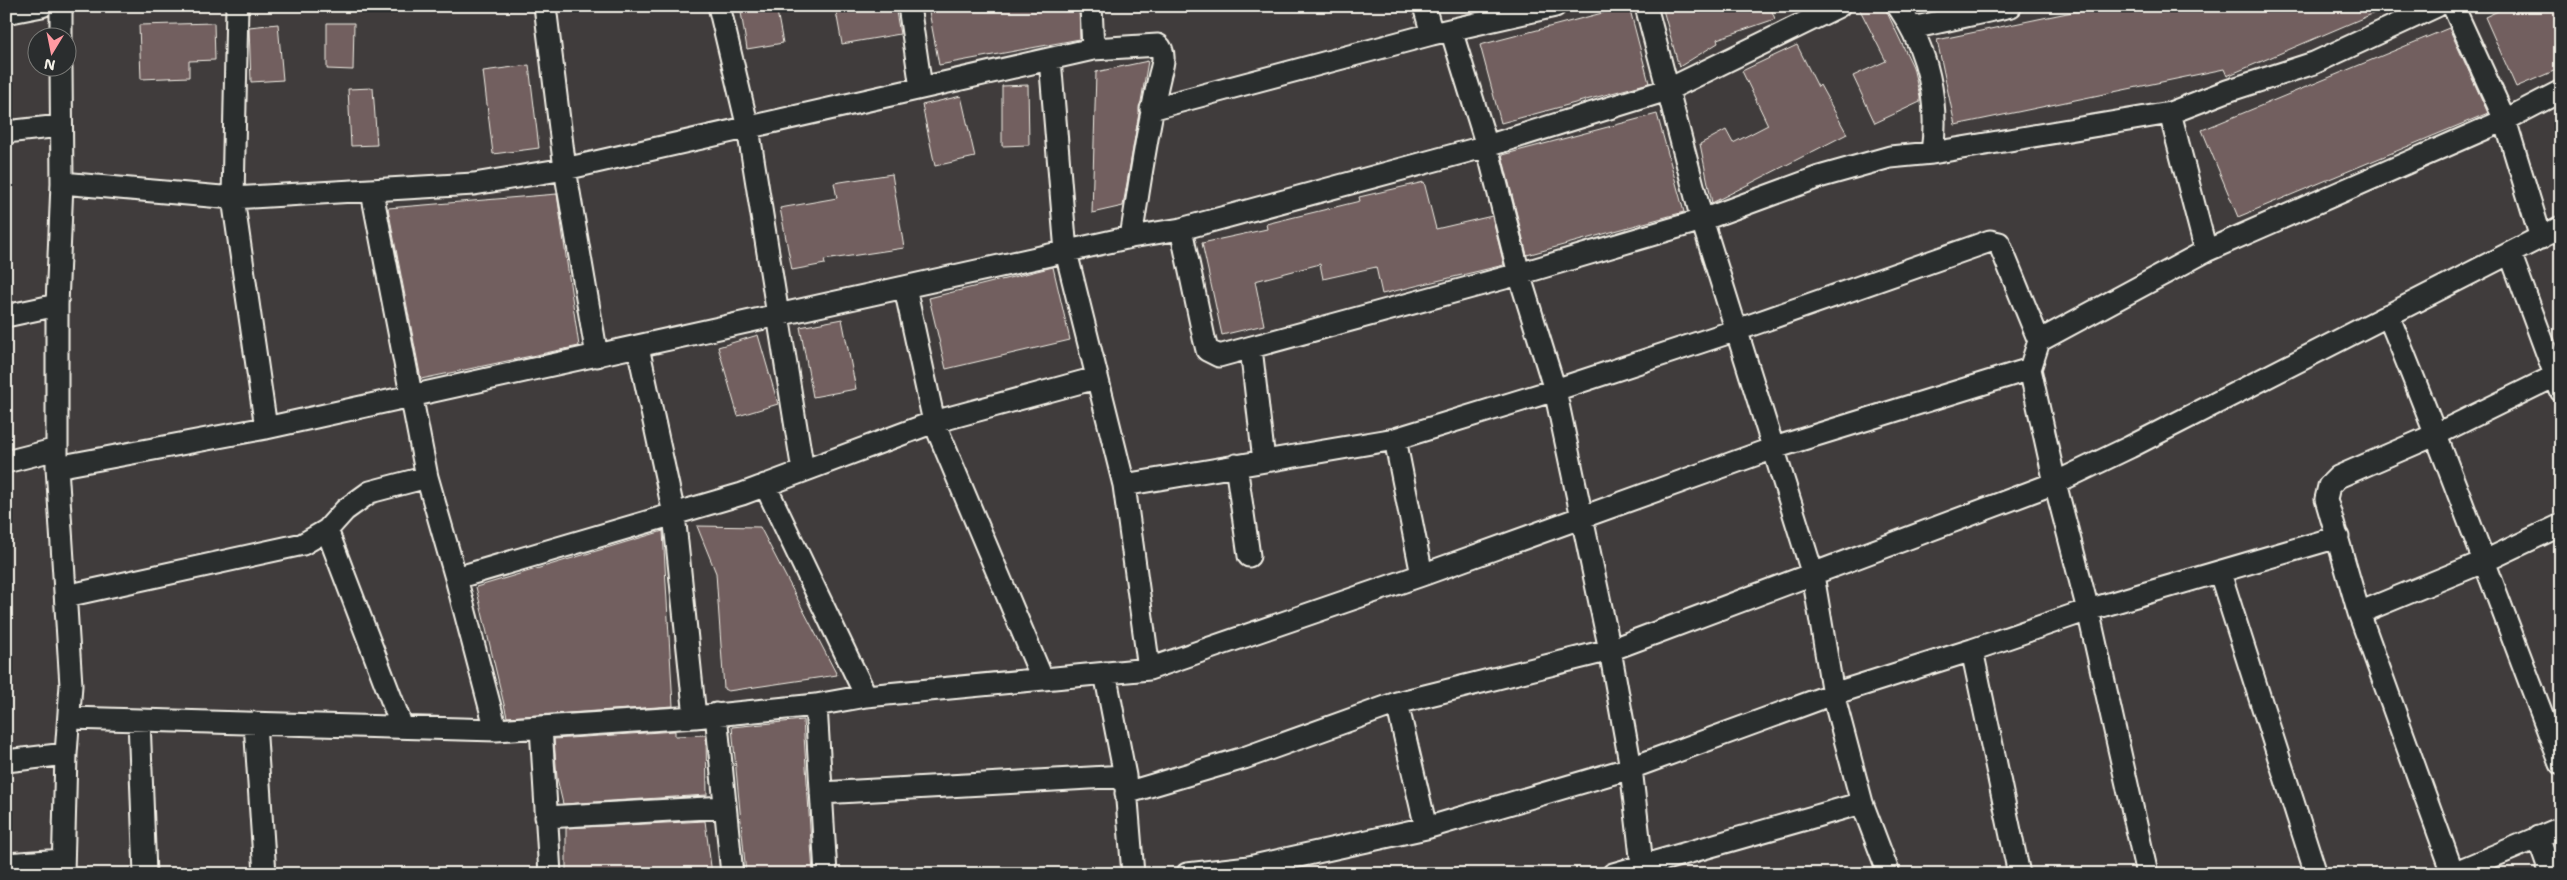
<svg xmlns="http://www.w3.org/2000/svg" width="2567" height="880" font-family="'Shantell Sans',sans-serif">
<rect width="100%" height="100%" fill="#403c3c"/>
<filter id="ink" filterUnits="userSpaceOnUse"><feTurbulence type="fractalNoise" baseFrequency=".02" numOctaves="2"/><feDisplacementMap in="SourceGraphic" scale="10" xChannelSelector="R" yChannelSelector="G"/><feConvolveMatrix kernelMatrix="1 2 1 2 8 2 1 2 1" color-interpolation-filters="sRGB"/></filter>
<g filter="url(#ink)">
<path fill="#725f5e" stroke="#f4f1e8" d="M740 6H776L783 43 747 49Z
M835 6H895L900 34 842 44Z
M928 6H1079L1080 39 939 65Z
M1629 6 1649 83 1501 123 1480 45Z
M1662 6H1770L1775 19 1717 39 1718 43 1679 67Z
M1858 6H1884L1913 67 1920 97V102L1875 123 1853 76 1886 61Z
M2101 6H2391L2227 76 2224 69 1955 125 1937 40Z
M2509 6H2561V68L2516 87 2485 17Z
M214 23 215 60 189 61V77L141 79 139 25Z
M327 23H354L353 70 327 69Z
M278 24 283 80 251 82 249 27Z
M2449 28 2488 113 2238 217 2202 130Z
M1797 45 1818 87 1820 85 1847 134 1712 203 1700 144 1726 130 1733 143 1768 125 1742 71Z
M1148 61 1123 206 1092 213 1096 72Z
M529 65 539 148 493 154 483 71Z
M1028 85 1029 145 1002 146V86Z
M373 88 377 145 351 146 348 89Z
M961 96 975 157 935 166 922 105Z
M1657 114 1684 212 1527 255 1502 155Z
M892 174 904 248 824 260 825 264 792 270 780 208 837 198 834 183Z
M1424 182 1436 229 1492 216 1504 265 1382 294 1376 267 1323 279 1320 264 1255 281 1264 325 1222 335 1202 243 1267 229 1266 224 1360 201 1359 197Z
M557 194 579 346 421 379 388 208Z
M1053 267 1070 340 946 369 929 298Z
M842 319 856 389 813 397 800 327Z
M758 335 778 404 738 416 718 347Z
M697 526 760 527 837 675 728 691 724 689 716 573Z
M663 531 673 706 507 717 476 587Z
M803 720 813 874H746L732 727Z
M675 731V736L706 735 707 795 563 804 557 778 554 739Z
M705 821 712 874H566V828Z"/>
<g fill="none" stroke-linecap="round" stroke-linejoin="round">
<defs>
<path id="minor" d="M237 6 233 198 266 428
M545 6 565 169 597 356
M719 6 748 128 803 471
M909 6 921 88
M1091 6 1093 49
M1424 6 1432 34
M1646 6 1702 220 1813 575 1833 694 1862 803 1889 874
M1898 6C1928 50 1939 101 1932 153
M2453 6 2505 120 2541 238
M6 13 42 6
M1912 28 2011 6
M1451 30 1487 146 1519 274 1555 390 1610 650 1631 768 1643 874
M61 38V6
M1050 59 1066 252 1124 485 1149 669
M61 68 62 183 57 305V467L71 685 66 754 63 874
M1151 109 1432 34 1555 6
M2170 113 2206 251
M6 132 60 126
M62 183 233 198 474 184 565 169 1093 49 1158 45C1166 52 1163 64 1160 74 1147 128 1140 183 1131 237
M372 192 427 477 456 578 496 730
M1181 229 1204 338 1207 350 1219 356 1519 274 1702 220 1819 177 1890 157 1932 153 2170 113 2227 91 2314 63 2437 6
M2510 253 2561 391
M905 288 934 422 1042 678
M2388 315C2449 463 2503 614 2561 764
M6 316 57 305
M2039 341 2206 251 2505 120 2561 91
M638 347 674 514 695 717
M1251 348 1264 461
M1395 439 1422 575
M6 462 57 449
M1236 465 1249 556
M57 467 266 428 1131 237 1181 229 1487 146 1667 90 1839 6
M765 485 866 696
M1124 485 1395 439 1555 390 1737 330 1990 241 1999 243 2039 341 2030 369 2055 483 2088 610 2147 874
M327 530 402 727
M2220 573 2316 874
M456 578 742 494 934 422 1096 378
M66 596 303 544 327 530 345 510 370 492 427 477
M2359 613 2483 562 2561 525
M1972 650 2019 874
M1105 673 1125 776 1133 874
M1397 703 1426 828
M816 705 826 874
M716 714 732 874
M70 718 496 730 695 717 816 705 866 696 1149 669 1422 575 1774 448 2030 369
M139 720 145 874
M255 723 265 874
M541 727 550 874
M6 761 66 754
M821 793 1125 776
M1126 793 1244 758 1397 703 1610 650 2055 483 2130 447 2561 227
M546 817 725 807
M2538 837 2551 874
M6 864 63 860
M2453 873 2359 613 2326 499 2329 486 2338 477 2437 434 2561 373
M1187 874 1249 867 1426 828 1631 768 1833 694 1972 650 2088 610 2338 537
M1613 874 1862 803
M2451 874 2561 828"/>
</defs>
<use href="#minor" stroke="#f4f1e8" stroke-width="25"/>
<use href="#minor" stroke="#2a2d2e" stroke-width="21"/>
</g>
</g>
<rect width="2567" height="880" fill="none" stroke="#2a2d2e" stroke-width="25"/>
<rect x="12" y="12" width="2542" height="855" fill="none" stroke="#f4f1e8" stroke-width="2" filter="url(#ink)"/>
<g transform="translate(52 52) rotate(190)"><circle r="24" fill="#2a2d2e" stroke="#7b7b78"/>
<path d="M0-4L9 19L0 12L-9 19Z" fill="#ff9aa2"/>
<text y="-8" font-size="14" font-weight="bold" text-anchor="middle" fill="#f4f1e8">N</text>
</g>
</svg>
